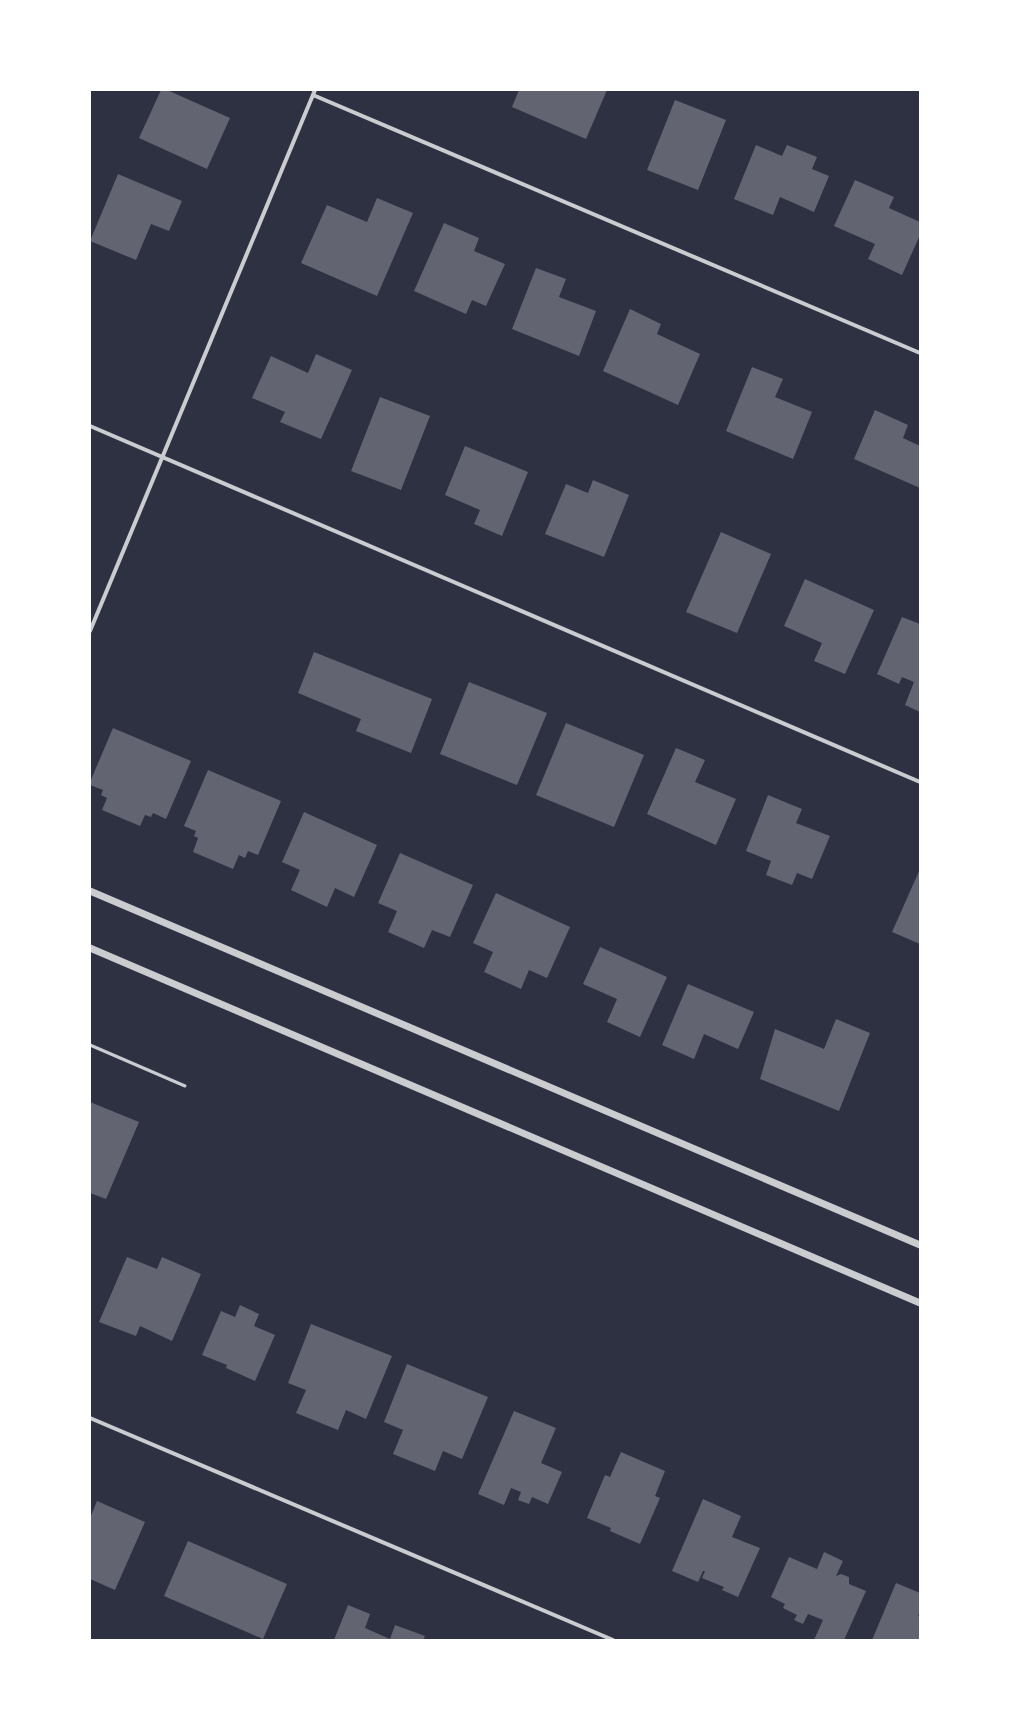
<svg xmlns="http://www.w3.org/2000/svg" width="1010" height="1730" font-family="'PT Sans Narrow',sans-serif">
<rect width="100%" height="100%" fill="#2d3142"/>
<path fill="#626471" d="M161 90H167L230 118 207 169 139 138Z
M519 90H607L586 139 512 107Z
M675 100 726 120 698 190 647 170Z
M756 145 782 156 787 145 817 157 812 169 829 176 814 212 780 197 773 215 734 199Z
M118 174 182 201 169 231 151 224 136 260 90 241Z
M855 180 894 197 889 208 920 222V235L902 275 868 259 875 244 834 226Z
M377 198 413 213 377 296 301 263 327 205 367 222Z
M444 223 479 238 474 251 505 264 486 306 472 300 466 314 414 291Z
M536 268 566 279 559 297 596 311 579 356 512 329Z
M630 309 661 324 657 334 700 354 678 405 603 371Z
M316 354 352 370 321 439 280 422 285 412 252 398 271 356 308 373Z
M752 367 783 379 775 397 812 412 793 459 726 431Z
M380 397 430 416 401 490 351 471Z
M875 410 908 425 903 438 920 446V488L854 459Z
M465 446 528 472 502 536 474 524 480 510 445 495Z
M593 480 629 495 604 557 545 534 566 484 588 493Z
M721 532 771 554 737 633 686 612Z
M805 579 874 610 845 674 814 661 822 643 784 626Z
M902 617 920 624V712L905 705 914 682 902 677 899 684 877 674Z
M314 652 432 699 411 753 356 731 361 719 298 693Z
M469 682 547 713 517 785 440 754Z
M566 723 644 755 614 827 536 795Z
M113 728 191 761 166 819 153 813 151 817 145 815 140 826 102 810 107 798 101 795 103 790 90 785V782Z
M676 748 705 760 695 782 736 799 716 845 647 814Z
M208 770 281 801 258 855 248 851 245 858 239 855 233 869 193 852 198 838 194 836 196 831 184 826Z
M768 795 802 809 796 823 830 836 812 879 797 873 792 885 766 875 771 861 746 851Z
M304 812 377 845 354 897 335 888 327 907 291 890 300 870 282 862Z
M400 853 473 885 450 937 432 930 424 948 388 932 397 911 378 903Z
M920 869V944L892 932Z
M496 893 570 927 547 978 529 970 521 989 484 972 493 952 473 943Z
M600 947 667 977 640 1037 607 1022 617 999 583 984Z
M688 984 754 1012 738 1049 704 1034 694 1059 662 1045Z
M836 1019 870 1033 839 1111 760 1079 775 1029 824 1049Z
M90 1102 139 1122 106 1199 90 1193Z
M127 1257 157 1269 162 1257 201 1274 172 1341 140 1326 136 1336 99 1322Z
M240 1305 259 1314 254 1326 275 1335 255 1381 226 1368 227 1365 202 1355 221 1311 235 1317Z
M311 1324 392 1356 366 1419 346 1410 338 1430 296 1413 306 1390 288 1383Z
M407 1364 488 1397 462 1459 443 1451 435 1471 393 1454 403 1430 384 1422Z
M514 1411 556 1428 541 1463 562 1472 548 1504 532 1497 529 1504 518 1500 521 1492 511 1488 504 1505 478 1494Z
M621 1452 665 1471 655 1496 660 1498 640 1544 610 1531 611 1528 587 1518 605 1475 610 1477Z
M703 1499 741 1516 732 1537 760 1548 738 1597 722 1590 724 1587 702 1578 705 1571H703L698 1582 672 1571Z
M97 1501 145 1522 115 1590 90 1579V1518Z
M188 1541 287 1584 263 1639 164 1596Z
M824 1552 843 1561 836 1576 841 1574 849 1577V1584L866 1591 844 1640H814L823 1620 808 1614 803 1624 794 1620 797 1615 783 1608 785 1604 771 1597 789 1557 817 1569Z
M896 1583 920 1593V1611L918 1616 920 1617V1640H872Z
M348 1605 370 1614 365 1628 390 1639 395 1625 425 1636 423 1640H334Z"/>
<g fill="none" stroke-linecap="round" stroke-linejoin="round">
<path stroke="#caccd0" stroke-width="3" d="M90 1045 185 1086"/>
<path stroke="#caccd0" stroke-width="4" d="M313 95 920 353
M90 426 920 782
M90 631 315 90
M90 1418 613 1640"/>
<path stroke="#caccd0" stroke-width="7" d="M90 891 920 1245
M90 948 920 1303"/>
</g>
<rect width="1010" height="1730" fill="none" stroke="#ffffff" stroke-width="182"/>
</svg>
